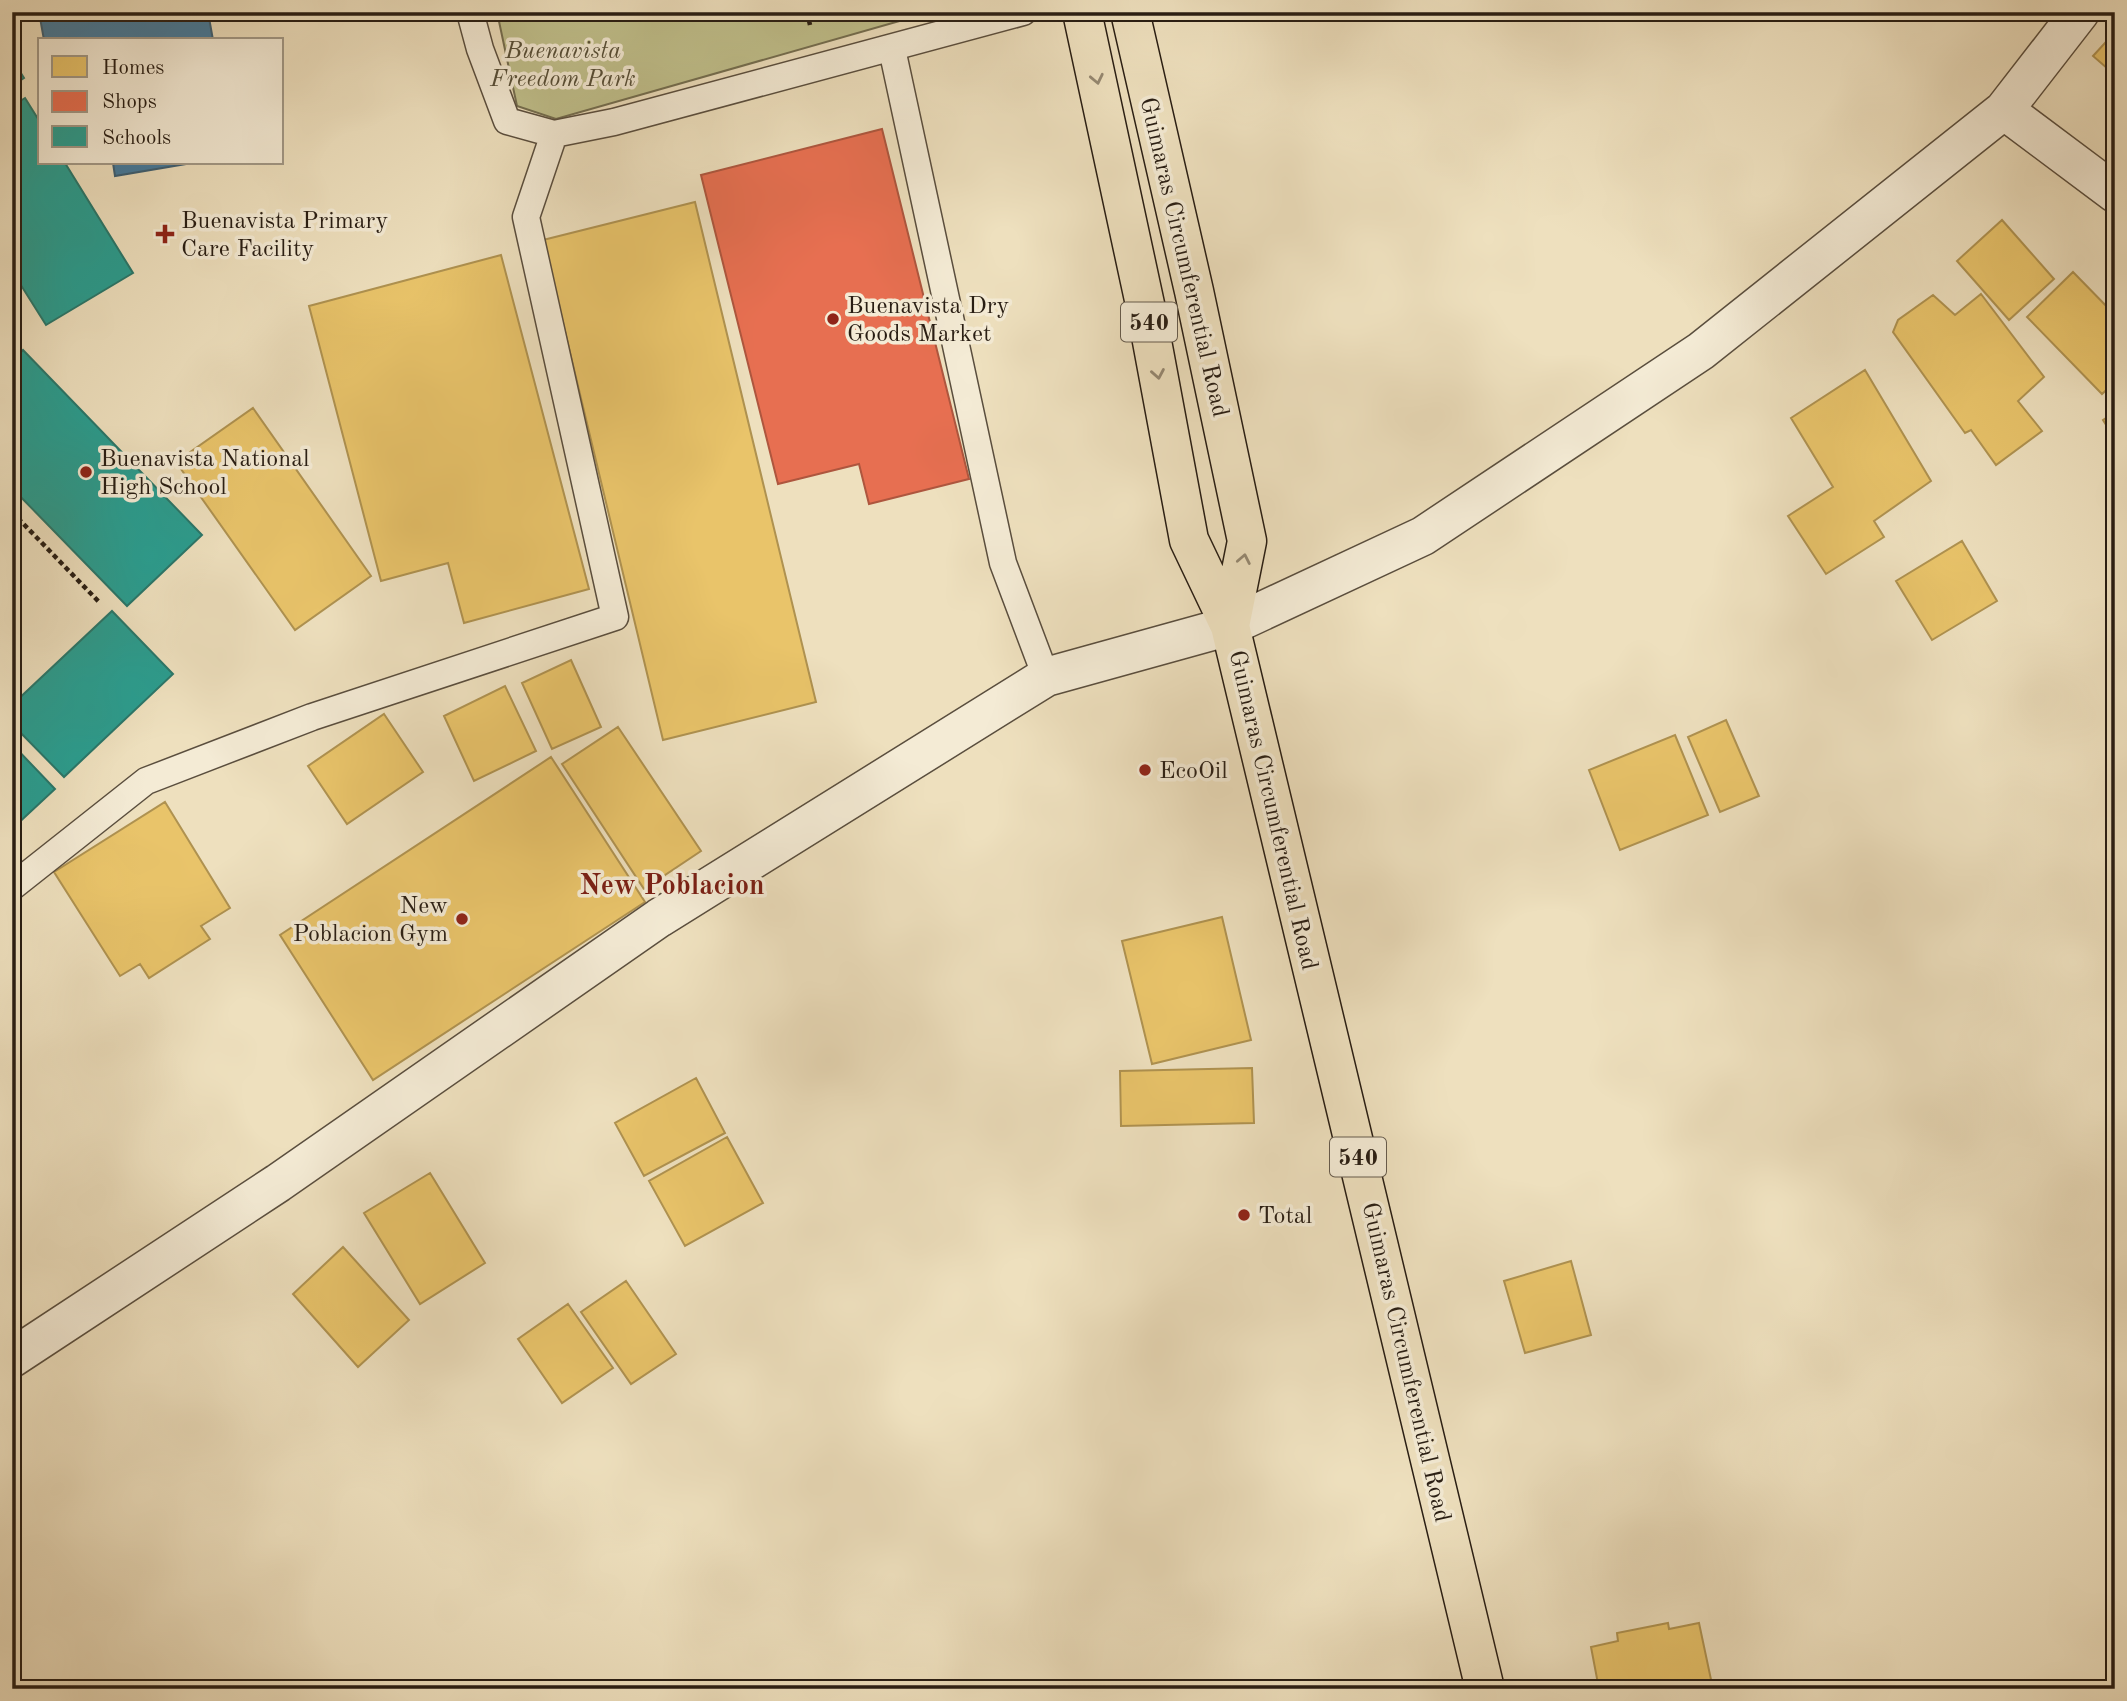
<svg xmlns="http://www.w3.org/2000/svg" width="2127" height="1701" font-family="'Old Standard TT',serif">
<rect width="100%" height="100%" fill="#eee0be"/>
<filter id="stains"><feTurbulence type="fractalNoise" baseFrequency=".00286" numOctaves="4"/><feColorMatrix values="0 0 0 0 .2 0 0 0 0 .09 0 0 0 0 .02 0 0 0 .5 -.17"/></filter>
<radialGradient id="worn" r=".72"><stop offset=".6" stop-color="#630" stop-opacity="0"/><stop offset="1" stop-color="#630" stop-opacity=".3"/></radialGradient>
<path fill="#c0c08c" stroke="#746e50" stroke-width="2" d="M497 12H931L556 119 517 106Z"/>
<path fill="#e9c46a" stroke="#af9250" stroke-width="2" d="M2115 32V75L2093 56Z
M695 202 816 702 663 740 543 240Z
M2002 220 2054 279 2009 320 1957 261Z
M501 255 589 589 464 623 448 563 381 581 309 306Z
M2073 272 2115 315V382L2102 394 2027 317Z
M1981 294 2044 377 2018 401 2042 431 1996 465 1971 430 1965 433 1893 332 1898 320 1933 295 1955 315Z
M1865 370 1931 481 1874 521 1884 537 1826 574 1788 516 1833 487 1791 418Z
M253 408 371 576 295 630 176 462Z
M2115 412V439L2103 420Z
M1962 541 1997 601 1932 640 1896 581Z
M571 660 601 727 552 749 522 683Z
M505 686 536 751 474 781 444 716Z
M384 714 423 772 347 824 308 766Z
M1726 720 1759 796 1720 812 1688 737Z
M618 727 701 851 644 889 562 764Z
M1675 735 1708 815 1620 850 1589 770Z
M551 757 645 902 373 1080 280 935Z
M165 802 230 908 201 926 210 939 149 978 140 964 120 976 54 872Z
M1222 917 1251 1040 1152 1064 1122 941Z
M1252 1068 1254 1123 1121 1126 1120 1071Z
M696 1078 725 1133 644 1176 615 1123Z
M727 1137 763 1203 685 1246 649 1181Z
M430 1173 485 1263 420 1304 364 1213Z
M343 1247 409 1320 358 1367 293 1294Z
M1571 1261 1591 1335 1525 1353 1504 1281Z
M626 1281 676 1354 631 1384 581 1312Z
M568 1304 613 1368 562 1403 518 1339Z
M1668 1623 1669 1629 1699 1623 1713 1689H1599L1591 1647 1618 1641 1617 1633Z"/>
<path fill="#e76f51" stroke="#ae563e" stroke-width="2" d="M882 129 969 479 869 504 859 464 778 484 701 175Z"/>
<path fill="#2a9d8f" stroke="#29776a" stroke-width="2" d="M12 59 24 78 12 86Z
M25 98 40 122V163H65L133 273 46 325 12 271V106Z
M23 350 202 535 127 606 12 488V361Z
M112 611 173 674 64 777 12 724V705Z
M12 744 55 789 12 829Z"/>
<path fill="#457b9d" stroke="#3c5f74" stroke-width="2" d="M39 12H208L213 40H44Z
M113 163H192L115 176Z"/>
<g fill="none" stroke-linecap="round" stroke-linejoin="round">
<defs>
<path id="lane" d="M470 12 480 49 507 121 554 134 614 122 1023 12
M892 49 1003 563 1046 677
M12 887 146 781 312 717 615 617 526 217 554 134"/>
<path id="street" d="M2004 110 2115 193
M12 1358 278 1183 659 918 1046 677 1230 626 1423 536 1701 351 2004 110 2080 12"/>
<path id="primary" d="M1082 12 1146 309 1189 540 1230 626 1485 1689
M1130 12 1194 291 1247 541 1230 626"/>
</defs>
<use href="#lane" stroke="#5a4e3e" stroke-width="29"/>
<use href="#street" stroke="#5a4e3e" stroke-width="41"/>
<use href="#primary" stroke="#281d13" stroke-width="41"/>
<path stroke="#281d13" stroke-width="4.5" stroke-dasharray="5 3.5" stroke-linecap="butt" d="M807 12 810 25
M12 512 99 602"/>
<use href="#lane" stroke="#f4ebd5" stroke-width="26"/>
<use href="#street" stroke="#f4ebd5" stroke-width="38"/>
<use href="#primary" stroke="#eee0be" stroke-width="38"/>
</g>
<defs><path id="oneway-chevron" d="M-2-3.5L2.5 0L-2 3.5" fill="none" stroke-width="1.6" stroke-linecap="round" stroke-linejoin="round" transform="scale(1.75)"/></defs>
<g stroke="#958871">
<use href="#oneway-chevron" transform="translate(1097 79) rotate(78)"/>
<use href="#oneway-chevron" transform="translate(1158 374) rotate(80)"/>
<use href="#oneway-chevron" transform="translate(1244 559) rotate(-79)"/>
</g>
<g fill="#8f2418" stroke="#f4ebd5" stroke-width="2.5">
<path d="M161.5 223.5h7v7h7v7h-7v7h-7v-7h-7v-7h7z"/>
<circle cx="833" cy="319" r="7"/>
<circle cx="86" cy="472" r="7"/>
<circle cx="1145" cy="770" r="7"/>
<circle cx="462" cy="919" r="7"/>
<circle cx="1244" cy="1215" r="7"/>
</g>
<g text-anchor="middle" stroke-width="7" stroke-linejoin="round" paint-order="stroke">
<g fill="#f4ebd5" stroke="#655b4d" stroke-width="2">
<rect x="1121" y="302.5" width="56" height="39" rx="5"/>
<rect x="1330" y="1137.5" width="56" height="39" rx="5"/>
</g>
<g font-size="23" font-weight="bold" fill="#281d13">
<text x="1149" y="330">540</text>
<text x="1358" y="1165">540</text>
</g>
<g font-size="24" font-style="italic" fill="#564e37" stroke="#f4ebd5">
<text x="563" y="58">Buenavista<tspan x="563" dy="28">Freedom Park</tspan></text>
</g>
<g font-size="24" fill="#281d13" stroke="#f4ebd5" text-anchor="start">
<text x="181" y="228">Buenavista Primary<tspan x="181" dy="28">Care Facility</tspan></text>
<text x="847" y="313">Buenavista Dry<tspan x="847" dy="28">Goods Market</tspan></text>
<text x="100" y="466">Buenavista National<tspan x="100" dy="28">High School</tspan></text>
<text x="1159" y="778">EcoOil</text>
<text x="448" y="913" text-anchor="end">New<tspan x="448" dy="28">Poblacion Gym</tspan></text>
<text x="1258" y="1223">Total</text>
</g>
<g font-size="24" fill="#281d13" stroke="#f4ebd5">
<text transform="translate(1185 257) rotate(77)" y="8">Guimaras Circumferential Road</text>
<text transform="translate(1274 810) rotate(77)" y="8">Guimaras Circumferential Road</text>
<text transform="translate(1407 1362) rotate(77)" y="8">Guimaras Circumferential Road</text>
</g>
<g font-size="28" font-weight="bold" fill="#7a1f14" stroke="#f4ebd5">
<text x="672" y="894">New Poblacion</text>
</g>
</g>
<rect width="2127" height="1701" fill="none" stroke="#eee0be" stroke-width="42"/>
<rect x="14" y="14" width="2099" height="1673" fill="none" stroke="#281d13" stroke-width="3.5"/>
<rect x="21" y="21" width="2085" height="1659" fill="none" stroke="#281d13" stroke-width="2"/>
<rect x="38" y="38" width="245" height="126" fill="#f4ebd5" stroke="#a29987" stroke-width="2"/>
<rect x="52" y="56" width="35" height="21" fill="#e9c46a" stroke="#a29987" stroke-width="2"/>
<text x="102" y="74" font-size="21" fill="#281d13">Homes</text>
<rect x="52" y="91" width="35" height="21" fill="#e76f51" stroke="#a29987" stroke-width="2"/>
<text x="102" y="108" font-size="21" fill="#281d13">Shops</text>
<rect x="52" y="126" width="35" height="21" fill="#2a9d8f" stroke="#a29987" stroke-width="2"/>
<text x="102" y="144" font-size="21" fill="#281d13">Schools</text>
<rect width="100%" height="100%" filter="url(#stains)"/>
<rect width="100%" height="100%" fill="url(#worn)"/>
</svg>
